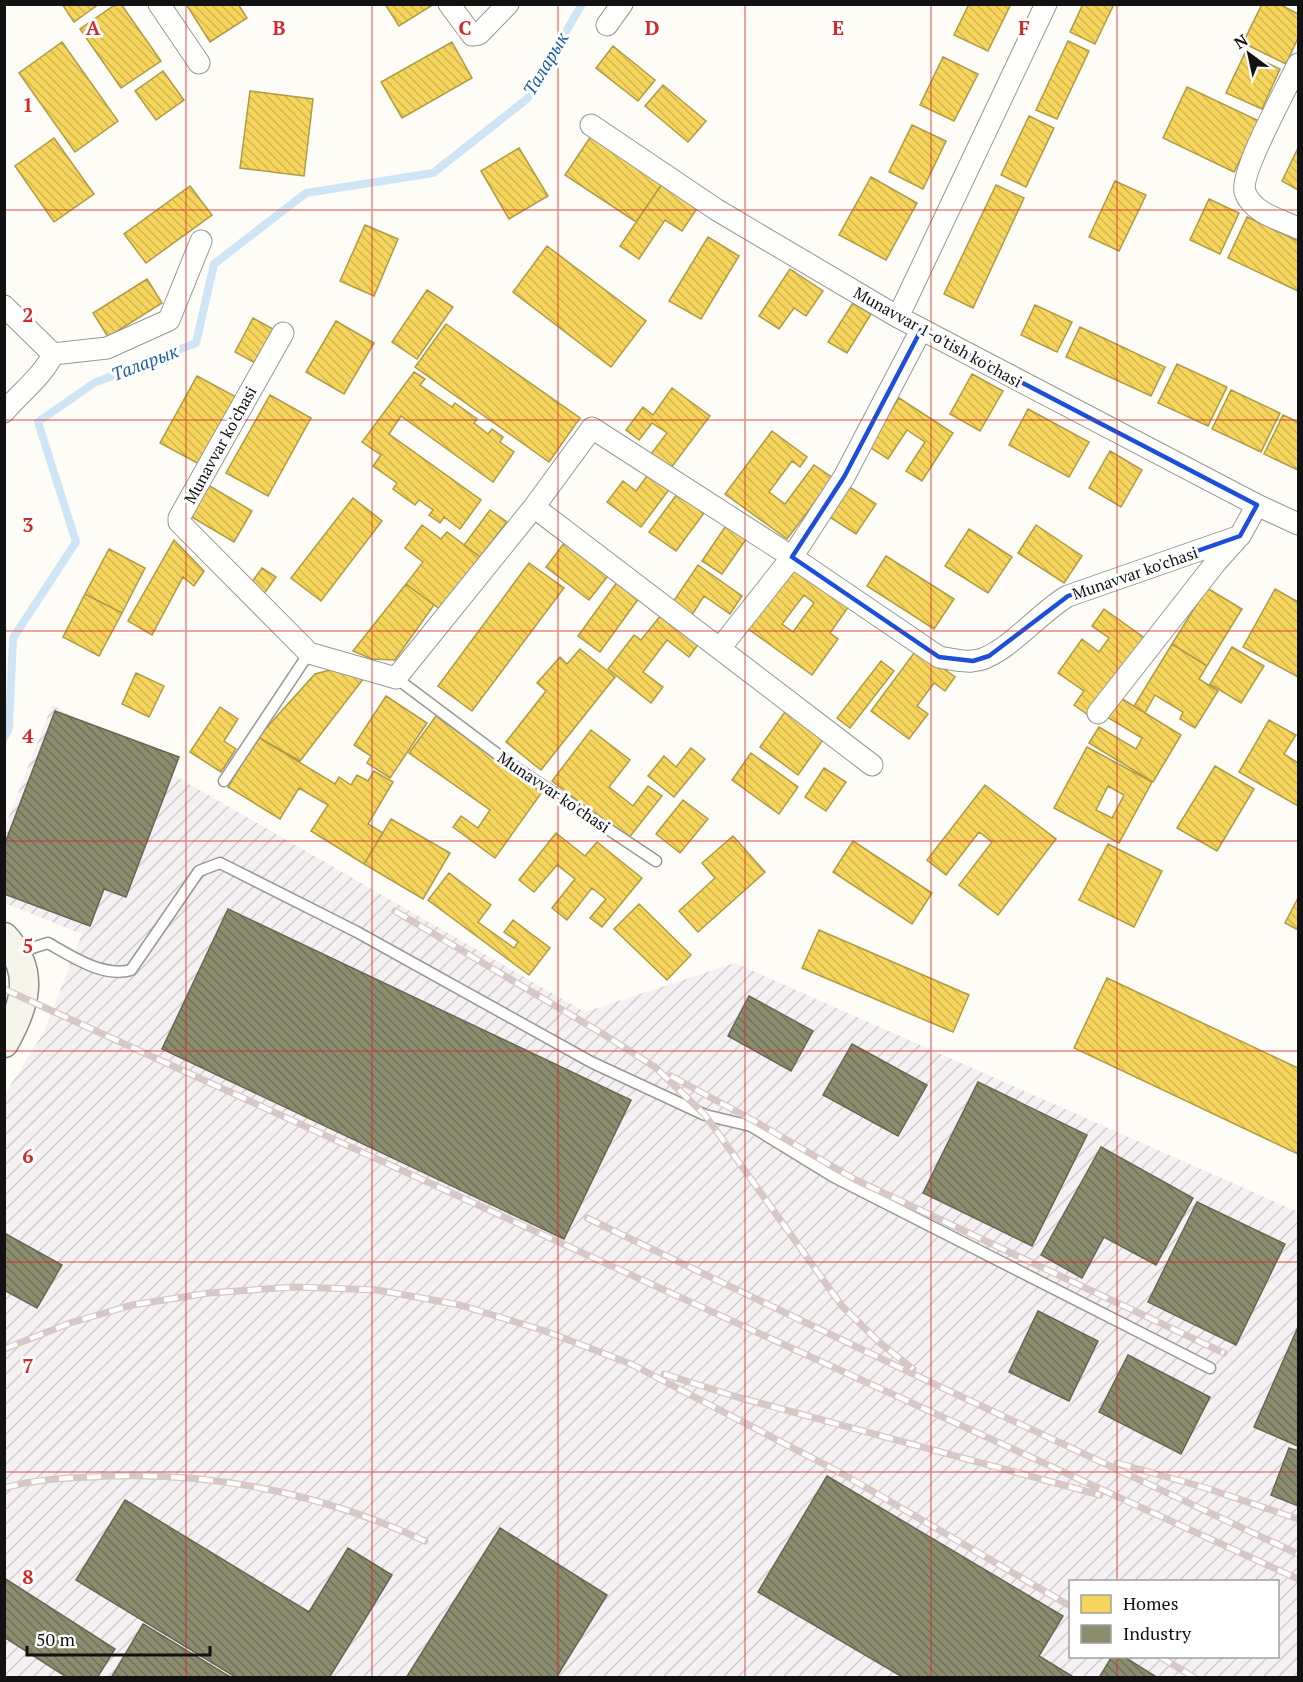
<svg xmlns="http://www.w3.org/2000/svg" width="1303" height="1682" font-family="'PT Serif',serif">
<defs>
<pattern id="industrial-furrows" width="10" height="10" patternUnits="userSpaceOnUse" patternTransform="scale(1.5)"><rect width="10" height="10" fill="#f5f0f2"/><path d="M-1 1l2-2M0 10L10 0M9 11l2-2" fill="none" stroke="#d1cdce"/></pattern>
<pattern id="homes-back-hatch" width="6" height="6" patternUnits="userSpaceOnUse" patternTransform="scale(1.5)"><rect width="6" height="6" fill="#f6d55c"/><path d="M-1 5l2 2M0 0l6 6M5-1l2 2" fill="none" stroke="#d2b64f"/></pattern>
<pattern id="industry-back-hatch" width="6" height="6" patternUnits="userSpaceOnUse" patternTransform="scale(1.5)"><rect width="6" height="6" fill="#8c8c6e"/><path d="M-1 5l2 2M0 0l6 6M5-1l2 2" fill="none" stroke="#717159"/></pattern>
</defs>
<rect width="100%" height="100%" fill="#fdfcf7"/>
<path fill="url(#industrial-furrows)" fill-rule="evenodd" d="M52 705 585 1012 735 963 1298 1212V1677H5V1094L44 1032 82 934 5 903 4 829ZM1070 1582H1278V1656H1070Z"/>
<path fill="url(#homes-back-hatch)" stroke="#b19a46" stroke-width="1.5" fill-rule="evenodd" d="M62 4H99L74 22Z
M116 4H121L161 61 121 88 80 29Z
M186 4H238L247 18 210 42Z
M385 4H430L431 6 399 26Z
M969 4H1011L988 51 954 35Z
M1083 4H1114L1095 44 1070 32Z
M1262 4H1279L1298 14V38L1286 64 1243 43Z
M1068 41 1089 51 1057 119 1036 110Z
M62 42 118 121 75 152 19 73Z
M452 42 472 78 402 118 381 82Z
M613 46 655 80 638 101 596 68Z
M1245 53 1280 69 1262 109 1226 93Z
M943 57 978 74 954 121 920 105Z
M163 71 184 100 156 120 135 91Z
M663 85 706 121 688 142 645 106Z
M1187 87 1259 121 1234 172 1163 138Z
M250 91 313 99 304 176 240 168Z
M1029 116 1054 128 1026 187 1001 175Z
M912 125 946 141 923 189 889 172Z
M595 130 666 178 636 222 565 175Z
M54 138 94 194 54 222 15 166Z
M519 148 548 196 509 219 481 171Z
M1298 148V190L1282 181Z
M871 177 917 203 886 260 839 235Z
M666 178 702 201 682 231 665 220 639 259 620 246Z
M1115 181 1146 195 1119 251 1089 237Z
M996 185 1024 198 973 308 944 294Z
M190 186 212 215 146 263 124 234Z
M1209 199 1239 213 1220 254 1190 240Z
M1247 217 1298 241V291L1228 258Z
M365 225 398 239 374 296 340 281Z
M708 237 739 256 701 319 669 301Z
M547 246 646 321 611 367 513 292Z
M790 269 823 291 806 316 794 308 779 329 759 316Z
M147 279 162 303 108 337 93 313Z
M427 290 453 307 417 359 392 342Z
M853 303 871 314 847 353 828 342Z
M1035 305 1072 322 1057 352 1021 335Z
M253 318 273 329 255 363 235 352Z
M336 321 374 343 344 394 306 372Z
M446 324 580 418 549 462 415 367Z
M1080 327 1165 367 1151 396 1066 357Z
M1177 364 1227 387 1208 426 1158 403Z
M414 372 425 379 420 385 452 407 455 403 477 419 474 423 488 434 492 429 503 437 500 442 514 452 493 482 401 416 389 434 481 500 460 529 444 517 440 523 429 515 433 510 419 500 415 505 393 489 397 483 373 466 381 455 362 442Z
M972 374 1003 391 980 431 950 414Z
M197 376 238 398 201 465 160 443Z
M672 388 710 416 671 468 651 454 667 433 652 423 639 440 626 430 643 407 653 415Z
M1231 390 1280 413 1261 452 1212 429Z
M270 395 311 418 268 496 226 473Z
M899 398 953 433 922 481 906 471 925 442 907 430 888 459 868 446Z
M1028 409 1089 442 1069 477 1009 445Z
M1283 415 1298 422V470L1264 454Z
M772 431 807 457 800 467 792 461 769 492 785 504 814 465 833 478 787 539 725 494Z
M1110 451 1142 470 1121 507 1089 488Z
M650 472 671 487 641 527 607 502 623 481 636 491Z
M208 485 252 511 234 542 190 516Z
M848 486 876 504 856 534 828 516Z
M680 490 707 509 676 551 649 532Z
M353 498 382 521 321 601 291 578Z
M490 510 507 522 480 557 464 545Z
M729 521 749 535 722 574 702 561Z
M422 525 441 539 447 532 480 557 441 610 406 584 423 562 405 548Z
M1036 525 1082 556 1064 583 1018 553Z
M969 529 1012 557 988 593 945 566Z
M568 538 612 571 589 600 546 567Z
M174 540 204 571 194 586 183 577 152 635 128 621Z
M109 549 145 568 122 613 85 594Z
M886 556 954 599 934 629 867 586Z
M529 563 564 588 472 711 438 686Z
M698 565 742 596 730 614 704 596 690 618 671 605Z
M792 565 849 606 830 633 838 639 812 675 747 628ZM804 595 814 603 793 632 782 624Z
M262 568 276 577 261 598 247 589Z
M620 578 642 594 600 652 578 636Z
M406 584 434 605 395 660 372 659 353 651Z
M1207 588 1242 609 1207 666 1172 644Z
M1275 589 1298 602V677L1243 647Z
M85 594 122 613 99 656 63 637Z
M1104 609 1146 639 1091 717 1074 705 1084 691 1058 673 1082 639 1099 652 1109 638 1092 626Z
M665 610 702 639 689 657 667 640 643 672 663 687 651 703 608 669 634 635 641 640Z
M1172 644 1207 666 1199 679 1218 691 1195 728 1180 719 1183 712 1155 695 1145 713 1134 706Z
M1232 647 1264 666 1241 703 1210 684Z
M580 649 615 677 541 770 506 742 546 691 537 683 560 657 567 664Z
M917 649 955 677 945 691 934 683 917 706 928 714 909 739 871 711Z
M881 661 894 671 850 728 837 718Z
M330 670 364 678 300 761 258 737 315 674Z
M136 673 164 686 149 717 122 704Z
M386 696 427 723 390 778 367 763 371 756 354 745Z
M1119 697 1181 735 1153 782 1089 743 1099 727 1136 749 1142 738 1107 717Z
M220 707 238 719 224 741 236 749 221 772 190 752Z
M787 709 825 737 798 775 760 747Z
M436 716 542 792 495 858 453 827 461 816 478 828 490 810 409 753Z
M1269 720 1296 735 1284 754 1298 763V806L1239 772Z
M591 730 630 760 609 787 633 806 648 786 662 796 628 839 552 781Z
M258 737 335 784 339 777 351 785 357 775 368 781 374 771 393 782 368 824 383 833 364 864 311 831 328 805 299 788 280 819 228 787Z
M1087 747 1152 782 1119 843 1054 808ZM1108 786 1124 795 1112 818 1096 810Z
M691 748 705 759 674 797 648 776 664 756 676 767Z
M751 753 798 787 779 814 732 780Z
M1215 766 1254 789 1217 851 1177 828Z
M824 768 846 782 826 811 805 797Z
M985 785 1056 839 998 915 959 885 992 842 979 832 946 875 927 860Z
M683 800 708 819 680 853 656 834Z
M391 819 450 853 423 899 364 864Z
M556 833 585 856 597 842 642 878 602 927 590 918 606 899 592 888 567 920 552 908 575 879 557 865 534 892 519 880Z
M733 836 765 872 698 932 679 911 715 878 702 863Z
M853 841 932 893 912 924 833 872Z
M1108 844 1162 871 1134 927 1079 900Z
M449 873 491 905 478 922 514 948 518 942 504 932 513 920 550 948 529 975 428 900Z
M1298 898V930L1285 923Z
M639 904 691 955 667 980 614 929Z
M819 930 969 995 953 1032 802 968Z
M1107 978 1298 1068V1154L1074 1048Z"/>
<path fill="url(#industry-back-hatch)" stroke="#676752" stroke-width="1.5" d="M55 711 179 757 126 897 104 889 90 926 4 894V846Z
M228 909 631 1100 564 1239 162 1049Z
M749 996 813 1031 791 1071 728 1036Z
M852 1044 927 1085 898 1136 823 1095Z
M978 1082 1087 1135 1032 1246 923 1193Z
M1101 1147 1193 1198 1156 1265 1104 1237 1082 1278 1041 1255Z
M1197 1202 1285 1244 1236 1345 1148 1302Z
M4 1233 62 1265 37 1308 4 1290Z
M1038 1311 1098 1341 1069 1401 1009 1372Z
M1298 1327V1446L1254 1427Z
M1128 1355 1210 1397 1181 1454 1099 1412Z
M1289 1448 1298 1451V1506L1271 1495Z
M827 1476 1063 1616 1039 1656 1075 1678H904L758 1592Z
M125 1500 309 1612 348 1548 392 1575 329 1678H237L76 1580Z
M500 1528 607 1595 556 1678H406Z
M4 1578 115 1649 97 1678H68L4 1637Z
M143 1624 232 1678H111Z
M1112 1656H1123L1158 1678H1099Z"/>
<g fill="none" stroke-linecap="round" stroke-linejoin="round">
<path stroke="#cfe5f5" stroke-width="8" d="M4 738 9 728 13 638 76 542 38 422 94 383 196 343 214 264 306 193 433 173 527 99 582 4"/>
<defs>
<path id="lane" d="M396 678 512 765 656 861
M224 781 309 653
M16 953 48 943C71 956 103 978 131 970L199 871 220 863 357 932 591 1062 705 1115 751 1126 834 1177 1210 1368"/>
<path id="street" d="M159 4 199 63
M449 4 472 35 479 34 508 4
M607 25 622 4
M1298 64C1288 86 1239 173 1245 192 1252 213 1281 220 1298 228
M591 125 717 210 898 317 1257 505 1298 524
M4 306 53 354C43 376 20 393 4 412
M898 317 1046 4
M283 333 179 518V522L309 653 396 678 534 507 592 428 792 557 939 657C949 659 961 662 972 661 1002 660 1040 611 1068 596L1240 536 1257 505
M53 354 107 348 169 320 201 241
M534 507 872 765
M721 647 792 557 844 477 921 330
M1098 713 1217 561 1236 540"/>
<path id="secondary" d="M4 937C36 972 25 1006 4 1043"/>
</defs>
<use href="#lane" stroke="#979795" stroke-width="13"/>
<use href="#street" stroke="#979795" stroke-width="23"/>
<use href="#secondary" stroke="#8e8d8b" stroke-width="31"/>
<use href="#lane" stroke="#fffffe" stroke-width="10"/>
<use href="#street" stroke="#fffffe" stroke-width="21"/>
<use href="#secondary" stroke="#f6f5ec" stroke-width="28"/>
<defs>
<path id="rail" d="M395 911 603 1034 655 1067 705 1115 842 1306 879 1342 913 1369
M4 989 1298 1579
M671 1076 756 1122 856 1180 1224 1353
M587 1218 930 1382 1298 1554
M4 1349 70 1323 132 1305 209 1293 295 1287 377 1290 460 1305 545 1331 631 1364 841 1473 1070 1606
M664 1374 737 1397 1100 1495
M1117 1463 1206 1488 1298 1519
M4 1488C34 1480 60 1478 91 1477 207 1470 320 1493 425 1541
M1159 1656 1195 1678"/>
</defs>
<use href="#rail" stroke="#d8c7c7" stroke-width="7"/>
<use href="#rail" stroke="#fff" stroke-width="4.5" stroke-dasharray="14" stroke-linecap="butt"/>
</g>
<path fill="none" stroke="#1d4ed8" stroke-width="4.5" stroke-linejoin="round" d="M921 330 1257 505 1240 536 1068 596 989 656 973 661 939 657 792 557 844 477Z"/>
<path fill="none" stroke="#d62828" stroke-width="1.5" stroke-opacity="0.55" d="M186 4V1678M372 4V1678M558 4V1678M745 4V1678M931 4V1678M1117 4V1582M4 210H1298M4 420H1298M4 631H1298M4 841H1298M4 1051H1298M4 1262H1298M4 1472H1298M1117 1656V1678"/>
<g text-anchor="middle" stroke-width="6" stroke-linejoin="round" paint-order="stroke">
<g font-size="16" fill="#111" stroke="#fff">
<text transform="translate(938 337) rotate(29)" y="6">Munavvar 1-o'tish ko'chasi</text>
<text transform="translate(220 445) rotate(-61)" y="6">Munavvar ko'chasi</text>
<text transform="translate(1135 573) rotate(-19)" y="6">Munavvar ko'chasi</text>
<text transform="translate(554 792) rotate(34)" y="6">Munavvar ko'chasi</text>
</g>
<g font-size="18" font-style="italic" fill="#1d5f9f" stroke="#fff">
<text transform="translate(546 64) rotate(-59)" y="6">Таларык</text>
<text transform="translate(145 363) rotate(-21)" y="6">Таларык</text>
</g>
</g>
<g font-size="20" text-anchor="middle" font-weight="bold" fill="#d62828" stroke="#fff" stroke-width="6" stroke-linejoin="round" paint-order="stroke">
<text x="93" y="35">A</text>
<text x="279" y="35">B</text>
<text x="465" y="35">C</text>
<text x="652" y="35">D</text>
<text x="838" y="35">E</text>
<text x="1024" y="35">F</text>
<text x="28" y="112">1</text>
<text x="28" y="322">2</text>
<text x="28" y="532">3</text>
<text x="28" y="743">4</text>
<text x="28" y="953">5</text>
<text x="28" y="1163">6</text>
<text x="28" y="1373">7</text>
<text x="28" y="1584">8</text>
</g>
<rect width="1303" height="1682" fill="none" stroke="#111111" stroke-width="12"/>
<rect x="1069" y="1580" width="210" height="78" fill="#ffffff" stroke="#a0a0a0" stroke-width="1.5"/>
<rect x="1081" y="1595" width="30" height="18" fill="#f6d55c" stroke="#a0a0a0" stroke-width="1.5"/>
<text x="1123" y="1610" font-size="18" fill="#111111">Homes</text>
<rect x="1081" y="1625" width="30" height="18" fill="#8c8c6e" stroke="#a0a0a0" stroke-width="1.5"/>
<text x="1123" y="1640" font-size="18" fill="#111111">Industry</text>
<g transform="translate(1249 54) rotate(327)" stroke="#ffffff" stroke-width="4.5" paint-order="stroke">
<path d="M0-4.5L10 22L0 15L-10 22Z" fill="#111111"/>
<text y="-9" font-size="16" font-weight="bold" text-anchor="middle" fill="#111111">N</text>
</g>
<path d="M27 1646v9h183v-9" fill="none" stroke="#111111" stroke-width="3"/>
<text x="36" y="1646" font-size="18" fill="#111111" stroke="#ffffff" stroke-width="4.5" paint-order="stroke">50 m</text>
</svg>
